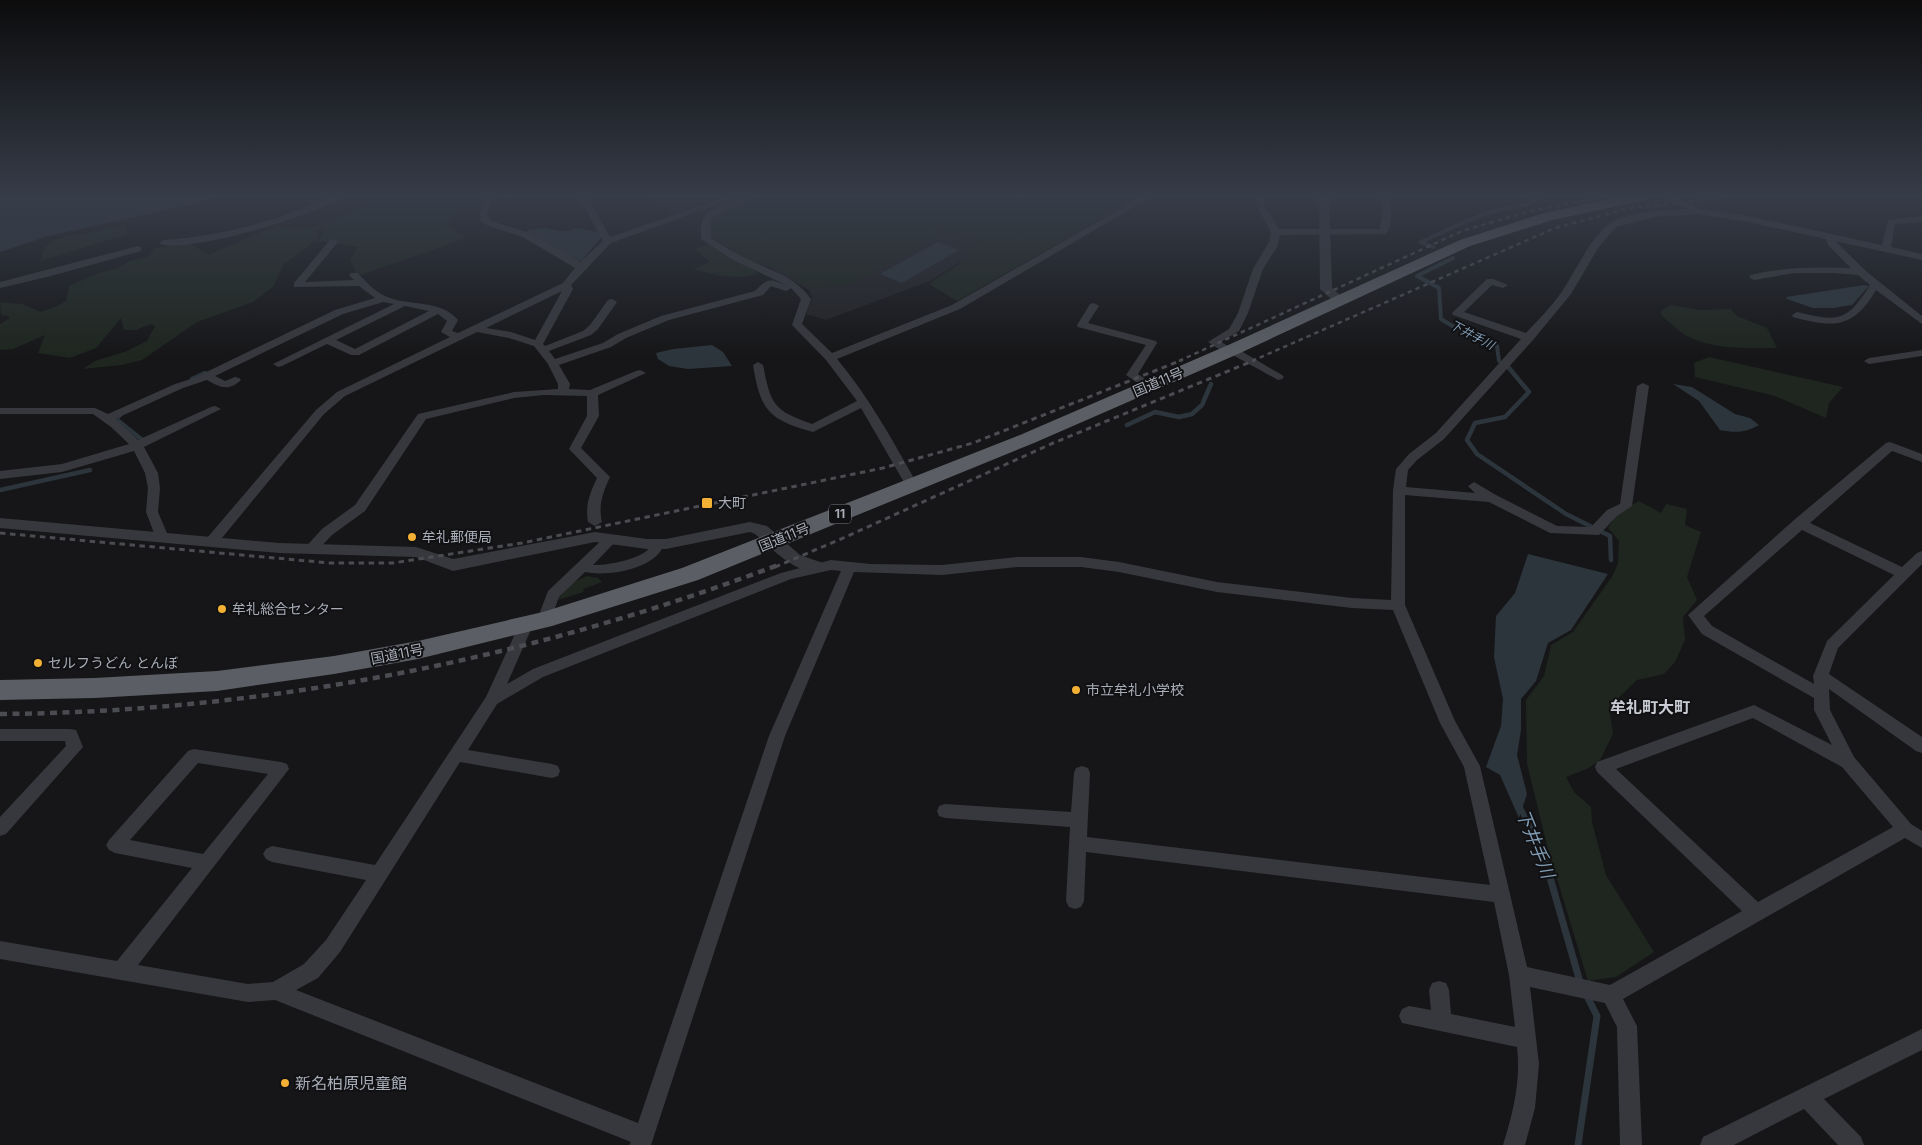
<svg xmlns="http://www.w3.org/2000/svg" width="1922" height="1145" font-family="Inter,'Noto Sans JP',sans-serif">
<rect width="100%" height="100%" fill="#161618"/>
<path fill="#222225" d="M645 197H722L675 214Z
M754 197H901L994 240 930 281 826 320 806 314 812 297 809 290 769 267 749 261 710 237 707 225 711 218Z"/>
<path fill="#1e261f" d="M414 197H479L485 200 481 207 458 209 446 225 467 238 357 276 350 259 358 247 318 241 323 230 309 229 371 203Z
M755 197H1139L957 301 929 284 960 263 982 242 947 232 929 223 945 233 848 286 811 288 771 266 750 260 712 236C708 207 738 211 755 197Z
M125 225 128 234 40 261 45 247 56 239Z
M275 226 285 228 301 226 319 232 316 240 284 264 273 287 253 302 197 322 142 360 122 365 83 369 95 361 127 351 147 341 155 326 151 324 136 330H124L121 318 96 348 70 358 38 353 45 335 13 349 0 350V324L10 318 7 316 1 315 0 302 23 304 40 312 55 307 66 301 69 286 98 273 116 269 129 261 148 257 155 248 191 244 208 255Z
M708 244 759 273C738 282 714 274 693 269L710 262 695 249Z
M1671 305 1701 310 1731 309 1737 316 1767 328 1777 348C1747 348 1714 350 1687 336 1678 331 1670 322 1662 316L1660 311Z
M1709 357 1843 387 1829 403 1826 418 1775 396 1695 377 1694 363Z
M1639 501 1661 513 1666 504 1687 509 1685 525 1701 532 1687 577 1697 600 1683 617 1685 640 1675 662 1664 674 1637 680 1609 707 1613 734 1600 760 1587 769 1566 777 1574 792 1591 807 1592 822 1606 875 1654 952 1616 977 1588 981 1548 849 1527 764 1526 700 1544 676 1551 645 1573 632 1613 575 1618 563 1619 541 1608 528 1617 514Z
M587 576 598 578 602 582 583 589 584 592 558 600 571 583Z"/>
<path fill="#2c353c" d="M0 197H213L195 204 48 236 0 252Z
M544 228 562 231H569L575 228 599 232 601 238 582 260 578 261 526 233 528 230Z
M938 242 959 250 902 283 880 274Z
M1864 285 1869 286 1852 305 1833 308H1813L1787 299 1786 297Z
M712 345 723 352 732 366 688 369 669 366 658 359 656 353 673 349Z
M1673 384 1692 387 1735 414 1750 418 1759 425C1745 433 1735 433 1720 430L1699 401Z
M1528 554 1608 574 1571 630 1548 643 1536 681 1521 699V730L1517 755 1527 794 1519 818 1500 775 1486 767 1501 726 1503 699 1494 657 1496 616 1515 593Z"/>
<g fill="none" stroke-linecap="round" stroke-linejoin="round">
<path stroke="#2c353c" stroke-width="4" d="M1433 247 1421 242C1448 230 1475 215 1503 209 1515 206 1531 207 1539 197
M1453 258 1417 276 1439 288 1441 319 1454 327 1497 346 1499 361"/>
<path stroke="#2c353c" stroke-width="4.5" d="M1509 368 1529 392 1505 417 1475 423 1467 440 1477 454 1566 514 1610 536 1611 560
M192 379 205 373
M120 415 116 419 141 439
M1127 425 1155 412 1179 417 1192 414 1202 405 1211 384
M0 490 90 470"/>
<path stroke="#2c353c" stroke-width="5.5" d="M1520 807 1528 824"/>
<path stroke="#2c353c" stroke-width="7" d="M1527 822 1547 867 1580 982
M1578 1145 1597 1016 1586 994"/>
<path fill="#37383d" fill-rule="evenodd" d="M330 197H341C323 214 176 257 159 243L164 240C222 236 277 221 330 197Z
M481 197H492L493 199 487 215 491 221 529 233 580 262 603 241 579 197H587L610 237 726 197H738L611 243 571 285 573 289 543 344 545 346 583 331 590 325 608 300 612 299 617 302 598 329 591 335 549 351 555 359 603 343 618 334 661 316 755 291C769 277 769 279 786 285L733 260 701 239C701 233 700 225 703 219 708 207 743 197 755 197L713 217 711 221V238C722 245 733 252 745 258 769 270 794 275 811 299L802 324 832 353 952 305 1141 197H1151L960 309 837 359C869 397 893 441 917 484L911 488 905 484 861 408 813 432C768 420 760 409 753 365L758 362 763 365C771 405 773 410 812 424L857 401 826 360 792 325 801 299 791 288 786 291 771 286 763 295 669 320 626 338 611 347 559 365 570 384 569 389 590 390 636 371 640 370 646 373 598 395 599 416 581 448 610 477C603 492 598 505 602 522L595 526 588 522C585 505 590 493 597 478L569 449 587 416V396L544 395 514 398 426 419 365 511 332 535 315 553H305L303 550 322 529 355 505 418 414 514 392 558 389V384L548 364 534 346 509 338 477 332 345 396 324 414 217 544H207L205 541 207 538 316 410 337 392 450 337 441 332 447 321 438 314 359 355H351L327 344 282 366 278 367 273 364 394 304 383 302 343 314 215 376 225 381 235 377 239 378 241 380C229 392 219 387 207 380L183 388 115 419 138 440 211 407 215 406 221 409 144 447 158 473 160 488 158 512 169 538 167 541H157L146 512 148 488 145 473 134 451 62 472 0 479V471L62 464 129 444 111 427 93 414H0V408H95L108 414 175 384 194 378 335 310 375 298 359 286 294 287V283L330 240 333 239 338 242 305 282 354 280 349 275 351 273H357C366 281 374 291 385 296 408 307 439 298 458 320L452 331 458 333 563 283 575 268 523 237 489 226 481 222 479 215 484 200ZM562 291 535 340 511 332 486 328ZM405 306 429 311 355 349 336 340Z
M1255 197H1263L1265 206 1279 229H1380L1383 206 1380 197H1388C1392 208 1393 224 1386 234L1280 235 1277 247 1263 269 1248 313 1239 331 1221 342 1230 347 1236 348 1282 375 1284 377 1282 379 1278 380 1231 354 1225 353 1208 342 1229 329 1238 313 1253 269 1269 242 1271 232 1257 206Z
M1661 197H1673L1700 209 1748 216 1882 245 1888 220 1922 216V222L1895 224 1891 247 1922 254V260L1835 241 1867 272 1922 316V324L1876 290C1853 329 1834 328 1793 317L1792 315 1797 312C1838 322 1847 322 1870 285L1858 275 1834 273H1794L1754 280 1749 277 1751 275C1784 267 1817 267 1851 268L1828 245 1826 239 1748 222 1699 214 1654 217 1616 227 1598 248 1571 294 1533 340 1444 439 1417 460 1408 470 1406 487 1475 493 1468 486 1474 482 1496 495 1557 526 1591 527 1607 510 1620 504 1637 386 1643 383 1649 386 1632 506 1617 516 1599 535 1550 533 1489 502 1405 495V605L1455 721 1480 766 1527 967 1610 985 1742 911 1597 772 1595 767 1597 762 1754 705 1832 745 1814 710V698L1702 634 1688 615 1794 520 1886 443 1890 442 1922 454V462L1892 451 1810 523 1902 567 1917 553 1922 551V564L1838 648 1829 674 1922 737V753L1916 751 1829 689 1830 710 1854 757 1911 824 1922 831V848L1905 838 1623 999 1637 1026 1642 1145H1620L1617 1027 1605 1003 1530 987 1539 1064 1535 1108 1525 1145H1503C1513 1113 1521 1081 1517 1047L1402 1023 1399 1016 1402 1009 1409 1006 1431 1010 1429 990 1432 983 1439 981 1446 983 1449 990 1451 1014 1515 1027 1509 975 1494 902 1086 852 1084 901 1081 907 1075 909 1069 907 1066 901 1070 827 945 818 939 816 937 811 939 806 945 804 1071 812 1074 773 1076 768 1082 766 1088 768 1090 773 1087 837 1490 885 1464 767 1440 723 1393 610 1352 608 1217 592 1119 572 1081 567H1017L942 575 854 572 785 736 651 1145H629L631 1142 275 1000 248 1002 0 959V941L117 961 192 868 115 853 109 850 106 845 109 840 188 751 194 749 281 762 287 764 289 769 138 965 248 984 273 982 304 964 326 940 366 880 272 862 266 859 263 854 266 849 272 846 375 865 486 697 519 625 521 621 526 620 531 621 533 625 507 684 533 669 781 573 831 560 870 564 942 565 1017 557H1081L1119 562 1217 582 1352 598 1391 600 1393 490 1396 469 1409 454 1436 433 1521 339 1453 315 1452 313 1487 279H1493L1508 285 1503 288 1492 285 1464 312 1526 333C1539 319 1553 305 1563 290 1577 269 1590 238 1609 224 1626 211 1668 210 1688 209ZM1802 530 1894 575 1827 641 1813 676 1814 684 1712 626 1704 616ZM831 570 841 571 769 736 638 1123 296 990 318 978 340 952 460 762 552 778 558 776 560 771 558 766 552 764 468 750 497 704 543 677 791 579ZM1753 718 1842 767 1893 827 1758 902 1616 769ZM198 763 268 774 203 854 130 840Z
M138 246 141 247V251L51 276 0 288V282Z
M1094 303 1099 306 1088 323 1156 341 1157 343 1138 374 1153 384 1155 386 1153 388H1145L1126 375 1146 345 1078 327 1077 325 1090 304Z
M1922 350V356L1869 364 1864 361 1869 358Z
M611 535 616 536 618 539 593 565C605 566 642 559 649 548 651 546 651 543 652 541H662L664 544C657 569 607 577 585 572L559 597 549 624 544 625 539 624 537 620 548 591 606 536Z
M0 729H70L76 730 83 747 6 834 0 836V817L66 746 65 741H0Z
M1922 1029V1050L1824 1099 1861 1137 1864 1145H1838L1804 1109 1734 1145H1700L1703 1137Z"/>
<path fill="#37383d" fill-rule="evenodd" d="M1319 197H1329L1332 288 1347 301 1341 305 1337 304 1320 289Z
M0 518 279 543 416 547 453 559 595 532 647 539H666L750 522 767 526 800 555 823 563 825 567 823 571C799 578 771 548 755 534L750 532 666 549H647L595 542 453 571 416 557 279 553 0 528Z"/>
<path fill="#5b5e65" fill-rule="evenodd" d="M1621 197H1649L1647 200 1642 201 1552 220 1470 246 1238 354 1034 443 698 580 552 626 418 659 334 674 217 691 95 698 0 700V680L95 678 217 671 334 656 418 641 543 612 682 568 1020 435 1226 346 1460 240 1544 213Z"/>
<path stroke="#4a4c52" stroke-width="2.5" stroke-dasharray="4.5 4" stroke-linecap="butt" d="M1179 361 1462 231 1531 211 1603 197
M1252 361 1555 228 1626 209 1728 197"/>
<path stroke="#4a4c52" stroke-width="3" stroke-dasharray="5.5 4.5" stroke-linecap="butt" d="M0 533 330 563H393L522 543 883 468 973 443 1182 360
M775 567 841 539 1051 444 1255 360"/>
<path stroke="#4a4c52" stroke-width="4.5" stroke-dasharray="7 5.5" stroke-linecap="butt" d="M0 714C266 712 530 659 778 565"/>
</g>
<linearGradient id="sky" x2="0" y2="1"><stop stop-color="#0c0c0d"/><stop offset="0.55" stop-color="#363c48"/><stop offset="1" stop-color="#363c48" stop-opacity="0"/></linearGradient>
<rect width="1922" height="357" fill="url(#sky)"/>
<g fill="#f2b134" stroke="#111113" stroke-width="2">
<rect x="701" y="497" width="12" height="12" rx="2.5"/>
<circle cx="412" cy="537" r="5"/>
<circle cx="222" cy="609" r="5"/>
<circle cx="38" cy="663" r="5"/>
<circle cx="1076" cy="690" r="5"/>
<circle cx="285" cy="1083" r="5"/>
</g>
<g text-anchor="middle" stroke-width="4" stroke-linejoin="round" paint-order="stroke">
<g font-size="12" font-style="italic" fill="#7f9bb3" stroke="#111113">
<text transform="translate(1472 335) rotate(28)" y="4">下井手川</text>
</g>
<rect fill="#111113" stroke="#7b7e86" stroke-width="1" x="829" y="504.5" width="22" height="19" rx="4"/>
<g font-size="12" font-weight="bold" fill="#a8adb8">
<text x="840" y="518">11</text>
</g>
<g font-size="14" fill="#a8adb8" stroke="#111113">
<text transform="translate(1158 382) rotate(-23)" y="5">国道11号</text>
<text transform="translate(784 537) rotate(-22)" y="5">国道11号</text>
<text transform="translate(397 654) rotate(-11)" y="5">国道11号</text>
</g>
<g font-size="14" fill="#a8adb8" stroke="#111113" text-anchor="start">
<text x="718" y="508">大町</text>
<text x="422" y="542">牟礼郵便局</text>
<text x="232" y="614">牟礼総合センター</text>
<text x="48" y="668">セルフうどん とんぼ</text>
<text x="1086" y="695">市立牟礼小学校</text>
</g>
<g font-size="16" font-weight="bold" fill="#c9ccd4" stroke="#111113">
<text x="1650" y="713">牟礼町大町</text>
</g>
<g font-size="16" fill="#a8adb8" stroke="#111113" text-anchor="start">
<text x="295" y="1089">新名柏原児童館</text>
</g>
<g font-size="18" font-style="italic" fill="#7f9bb3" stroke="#111113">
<text transform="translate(1535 844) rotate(68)" y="6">下井手川</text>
</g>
</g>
</svg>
